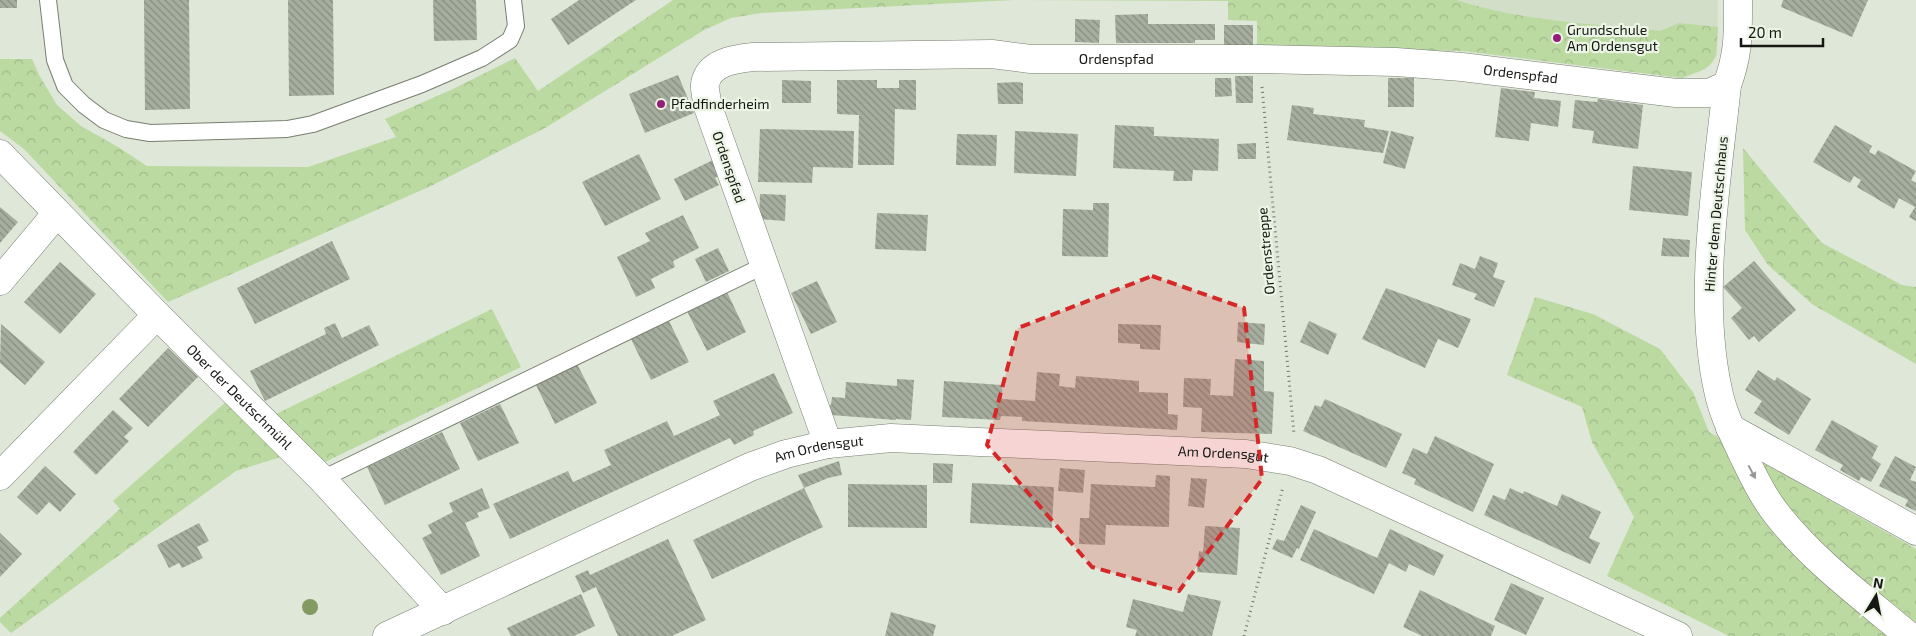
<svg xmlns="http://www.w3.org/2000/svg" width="1916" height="636" font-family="'Exo 2',sans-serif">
<defs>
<pattern id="forest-crowns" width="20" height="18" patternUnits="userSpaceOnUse" patternTransform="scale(1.25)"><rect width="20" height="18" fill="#bbdaa1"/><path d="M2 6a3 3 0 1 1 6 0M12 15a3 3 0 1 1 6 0" fill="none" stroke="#a0ba8a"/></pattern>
<pattern id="building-back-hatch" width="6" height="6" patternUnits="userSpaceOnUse" patternTransform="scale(1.25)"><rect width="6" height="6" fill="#a6ae9f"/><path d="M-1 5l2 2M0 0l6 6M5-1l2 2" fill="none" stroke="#868d80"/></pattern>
</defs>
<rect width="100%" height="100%" fill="#dfe7d8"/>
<path fill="#d2dec8" d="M1397 0H1718L1717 56 1706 69 1682 78 1464 51 1397 49Z"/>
<path fill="url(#forest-crowns)" d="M673 0H1456C1521 21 1592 24 1660 31L1679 23 1718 27C1716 64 1718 65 1682 78L1464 51 1257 47V21L1228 20V1L1014 0 761 13 731 18 704 30 545 128 431 186 168 302 24 149 0 131V59H32L39 75 57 105 81 126 118 147 147 166 308 167 396 137 385 119 453 89 515 58 538 91Z
M1743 148 1822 243 1902 285 1916 287V364L1812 304 1768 265 1745 230Z
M1535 297 1593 314 1660 349 1693 392 1709 432 1916 549V636H1729L1607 576 1634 517 1592 442 1582 407 1507 375Z
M492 309 521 367 325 462 276 414Z
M228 400 284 456 236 471 11 633 0 622V618L120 509 113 501Z"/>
<path fill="url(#building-back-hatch)" d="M0 0H17V8H0Z
M144 0H189L190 109 145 110Z
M288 0H333L334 95 289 96Z
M433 0H476L477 40 434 41Z
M579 0H636L568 45 551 19Z
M1783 0H1868L1852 37 1781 7Z
M1148 14V24H1215V40H1195V43H1116L1115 15Z
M1075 19 1100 20 1099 43 1075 42Z
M1224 25H1253V49H1224Z
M678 75 694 113 645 133 629 94Z
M1235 76H1253V103H1236Z
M1215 78H1231L1232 96 1215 97Z
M1388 78H1414V107H1388Z
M782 80 811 81V103H782Z
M837 80H877V88H899V80H916V110L895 109 894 165H858L859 115 837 114Z
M1017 82 1023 83V104H998L997 83Z
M1501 88 1535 92 1534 98 1561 101 1558 127 1531 123 1529 141 1495 137Z
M1598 99 1643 105 1638 149 1592 143 1594 131 1572 128 1575 100 1597 102Z
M1292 105 1314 108 1313 114 1365 120 1364 127 1389 131 1383 153 1287 140Z
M1115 125 1154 127V136L1219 139 1218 171 1193 170 1192 181H1173L1174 171 1113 168Z
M1835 125 1872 146 1869 152 1875 155 1878 150 1916 171 1911 180 1916 183V221L1909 217 1915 207 1906 202 1899 198 1894 209 1857 187 1861 180 1854 176 1850 183 1813 162Z
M760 129 854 131 853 168 813 167 812 183 758 182Z
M1015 131 1078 134 1076 176 1014 173Z
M1391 131 1414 137 1405 169 1383 163Z
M957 134 997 135 996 166 956 165Z
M1256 143V159H1238L1237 144Z
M639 154 661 199 605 226 582 182Z
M715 159 722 174 715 178 719 185 685 201 674 179Z
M1633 166 1692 172 1688 216 1629 210Z
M760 194 786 195 785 221 759 219Z
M1093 203H1109L1108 257 1062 256 1063 209 1093 210Z
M0 207 18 222 0 243Z
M877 213 928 215 926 251 875 249Z
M683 215 699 248 673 261 675 267 651 279 655 288 636 297 617 257 650 241 645 233Z
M1663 238 1690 240 1689 257 1661 256Z
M332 241 350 279 255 324 237 288Z
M718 248 729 271 706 282 695 259Z
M1480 256 1498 263 1493 277 1505 281 1494 307 1474 299 1477 294 1452 285 1460 263 1475 269Z
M1754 261 1796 310 1759 342 1754 336 1749 340 1731 318 1742 308 1723 287Z
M60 262 96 294 60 334 24 302Z
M817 281 837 322 811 334 791 293Z
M1386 288 1471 319 1458 348 1438 339 1425 368 1362 339Z
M727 292 746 332 707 351 687 311Z
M669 321 689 362 651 380 631 339Z
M1309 321 1337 334 1328 355 1300 342Z
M1238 322 1265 324 1264 345 1237 342Z
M335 323 342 338 369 325 379 345 265 401 250 371 326 334 324 328Z
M1 324 45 362 25 385 0 363Z
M1118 324 1161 325 1160 350 1140 349V344L1118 343Z
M168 348 198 377 148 427 119 399Z
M1235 359 1264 361V391L1274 392 1272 434 1201 432 1202 408 1183 407 1184 378 1211 379 1210 395 1233 396Z
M577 364 597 403 555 424 536 385Z
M1758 370 1775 381 1777 377 1811 399 1789 435 1754 413 1762 401 1745 390Z
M1037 372 1060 374 1059 386 1075 388 1076 376 1139 381V392L1168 393V414L1178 415 1177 430 1022 421V417L1001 416 1000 420 942 417 944 381 1002 385V399L1035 401Z
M774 373 793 413 753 431 754 435 734 445 730 438 510 539 493 504 568 471 573 482 611 465 604 450 667 421 674 436 720 415 713 401Z
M897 379 914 380 911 420 896 419V420L831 415 820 405H831L832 397 845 398 846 382 897 386Z
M1325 399 1402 434 1386 468 1303 431 1315 405 1321 407Z
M500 404 519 443 478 461 460 423Z
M113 410 133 428 124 437 129 441 96 475 73 452Z
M1832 420 1878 446 1872 458 1881 464 1871 482 1861 477 1859 481 1840 470 1843 465 1815 450Z
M442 432 460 469 385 505 367 467Z
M1435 436 1494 464 1473 512 1414 484 1416 479 1402 473 1413 448 1427 454Z
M1895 456 1916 467 1910 480 1916 482V511L1905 506 1908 500 1879 486Z
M839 461 842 475 828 478 804 488 798 475Z
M933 463 953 464 952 483H933Z
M45 466 76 494 60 512 49 502 37 515 17 497Z
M1060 468 1085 470 1083 493 1058 491Z
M1156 475 1170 476 1169 527 1106 525 1105 545 1079 544 1080 518H1089L1091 484 1155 487Z
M1191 478 1207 479 1204 508 1188 506Z
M972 483 1054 487 1052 528 970 523Z
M848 484 927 485V528L848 527Z
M482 488 490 508 477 513 479 517 465 523 480 556 441 575 422 538 432 533 428 525 453 512 449 503Z
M804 488 823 527 712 579 693 540Z
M1510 488 1523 494 1524 491 1557 506 1562 494 1601 512 1589 538 1600 543 1590 564 1484 515 1493 495 1505 500Z
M1301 505 1316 512 1299 549 1297 548 1292 558 1272 549 1277 539 1284 541Z
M199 523 209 541 197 547 203 558 182 568 179 563 169 568 157 545Z
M1205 526 1240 528 1237 575 1197 572 1199 551 1203 552Z
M1314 529 1377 558 1390 529 1444 555 1434 576 1409 564 1406 572 1389 563 1374 594 1300 560Z
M0 533 22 554 0 577Z
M668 539 706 620 672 636H618L596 587 583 593 575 576 588 570 590 575Z
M1511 583 1544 598 1526 635 1494 620Z
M1420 590 1495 626 1491 636H1422L1403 627Z
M581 594 595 626 574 636H511L507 628Z
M1188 594 1221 601 1212 636H1135L1137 630 1126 627 1133 599 1183 612Z
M891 612 936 625 933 636H885Z"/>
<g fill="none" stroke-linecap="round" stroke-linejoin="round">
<defs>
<path id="lane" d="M48 0 55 60 65 86 84 105 104 120 126 129 150 133 287 129 313 124 422 84 482 58 510 40 516 26 513 0
M322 479 763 266"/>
<g id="street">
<path d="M1738 0C1738 33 1739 53 1727 85 1717 181 1697 296 1718 390 1723 415 1735 438 1746 461 1754 478 1764 498 1776 513 1813 561 1863 597 1909 636"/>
<path id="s1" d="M0 154 157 315 322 479 443 611"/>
<path d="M0 281 57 213"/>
<path d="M1730 428 1916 531"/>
<path id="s2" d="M828 444 707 104C707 98 704 89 705 84 709 62 735 59 753 57L992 54 1031 59H1259L1396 62 1462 67 1676 93H1709L1727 85"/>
<path d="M0 476 157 315"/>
<path id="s3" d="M387 636 750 467 786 454 828 444 891 438 1246 454 1290 461 1318 470 1678 636"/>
</g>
</defs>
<use href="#lane" stroke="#767e70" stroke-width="18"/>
<use href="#street" stroke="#767e70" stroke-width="29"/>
<path stroke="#71766d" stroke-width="3" stroke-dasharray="1 4" stroke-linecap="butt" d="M1262 87 1294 434
M1244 636 1283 487"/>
<use href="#lane" stroke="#fff" stroke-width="16"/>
<use href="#street" stroke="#fff" stroke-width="28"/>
</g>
<circle fill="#839a62" cx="310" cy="607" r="8"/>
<defs><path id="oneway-solid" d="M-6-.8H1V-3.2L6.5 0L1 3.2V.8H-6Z" transform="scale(1.25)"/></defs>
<use fill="#959794" href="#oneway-solid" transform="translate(1752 472) rotate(62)"/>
<path fill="#d62828" fill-opacity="0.2" stroke="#d62828" stroke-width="4" stroke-dasharray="10 6" stroke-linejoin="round" d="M1152 276 1244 308 1262 479 1179 591 1092 567 987 445 1018 328Z"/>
<g fill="#971e78" stroke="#ecf5e5" stroke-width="2">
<circle cx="1557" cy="38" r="5"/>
<circle cx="661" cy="104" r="5"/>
</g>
<g text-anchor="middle" stroke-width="4.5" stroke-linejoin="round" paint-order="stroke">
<g font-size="14" fill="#141712" stroke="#ecf5e5" text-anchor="start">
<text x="1567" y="35">Grundschule<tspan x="1567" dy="16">Am Ordensgut</tspan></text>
<text x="671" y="109">Pfadfinderheim</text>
</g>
<g font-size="14" fill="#141712" stroke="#ecf5e5">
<text dy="5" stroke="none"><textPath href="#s2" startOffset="804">Ordenspfad</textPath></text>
<text dy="5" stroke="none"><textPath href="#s2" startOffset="1209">Ordenspfad</textPath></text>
<text transform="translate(729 167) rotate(71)" y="5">Ordenspfad</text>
<text transform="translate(1716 214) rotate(-85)" y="5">Hinter dem Deutschhaus</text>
<text transform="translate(1266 251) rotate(-95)" y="5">Ordenstreppe</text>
<text dy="5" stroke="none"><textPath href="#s1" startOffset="341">Ober der Deutschmühl</textPath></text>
<text dy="5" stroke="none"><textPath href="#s3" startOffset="472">Am Ordensgut</textPath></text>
<text dy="5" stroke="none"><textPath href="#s3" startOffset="878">Am Ordensgut</textPath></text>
</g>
</g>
<g transform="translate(1876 596) rotate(10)" stroke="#ecf5e5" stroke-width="4" paint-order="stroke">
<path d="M0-4L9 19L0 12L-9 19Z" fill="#141712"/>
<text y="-8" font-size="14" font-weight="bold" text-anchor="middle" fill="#141712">N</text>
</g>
<path d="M1741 38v8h82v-8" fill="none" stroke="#141712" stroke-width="2.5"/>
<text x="1748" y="38" font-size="15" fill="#141712" stroke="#ecf5e5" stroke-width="4" paint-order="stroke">20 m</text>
</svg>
